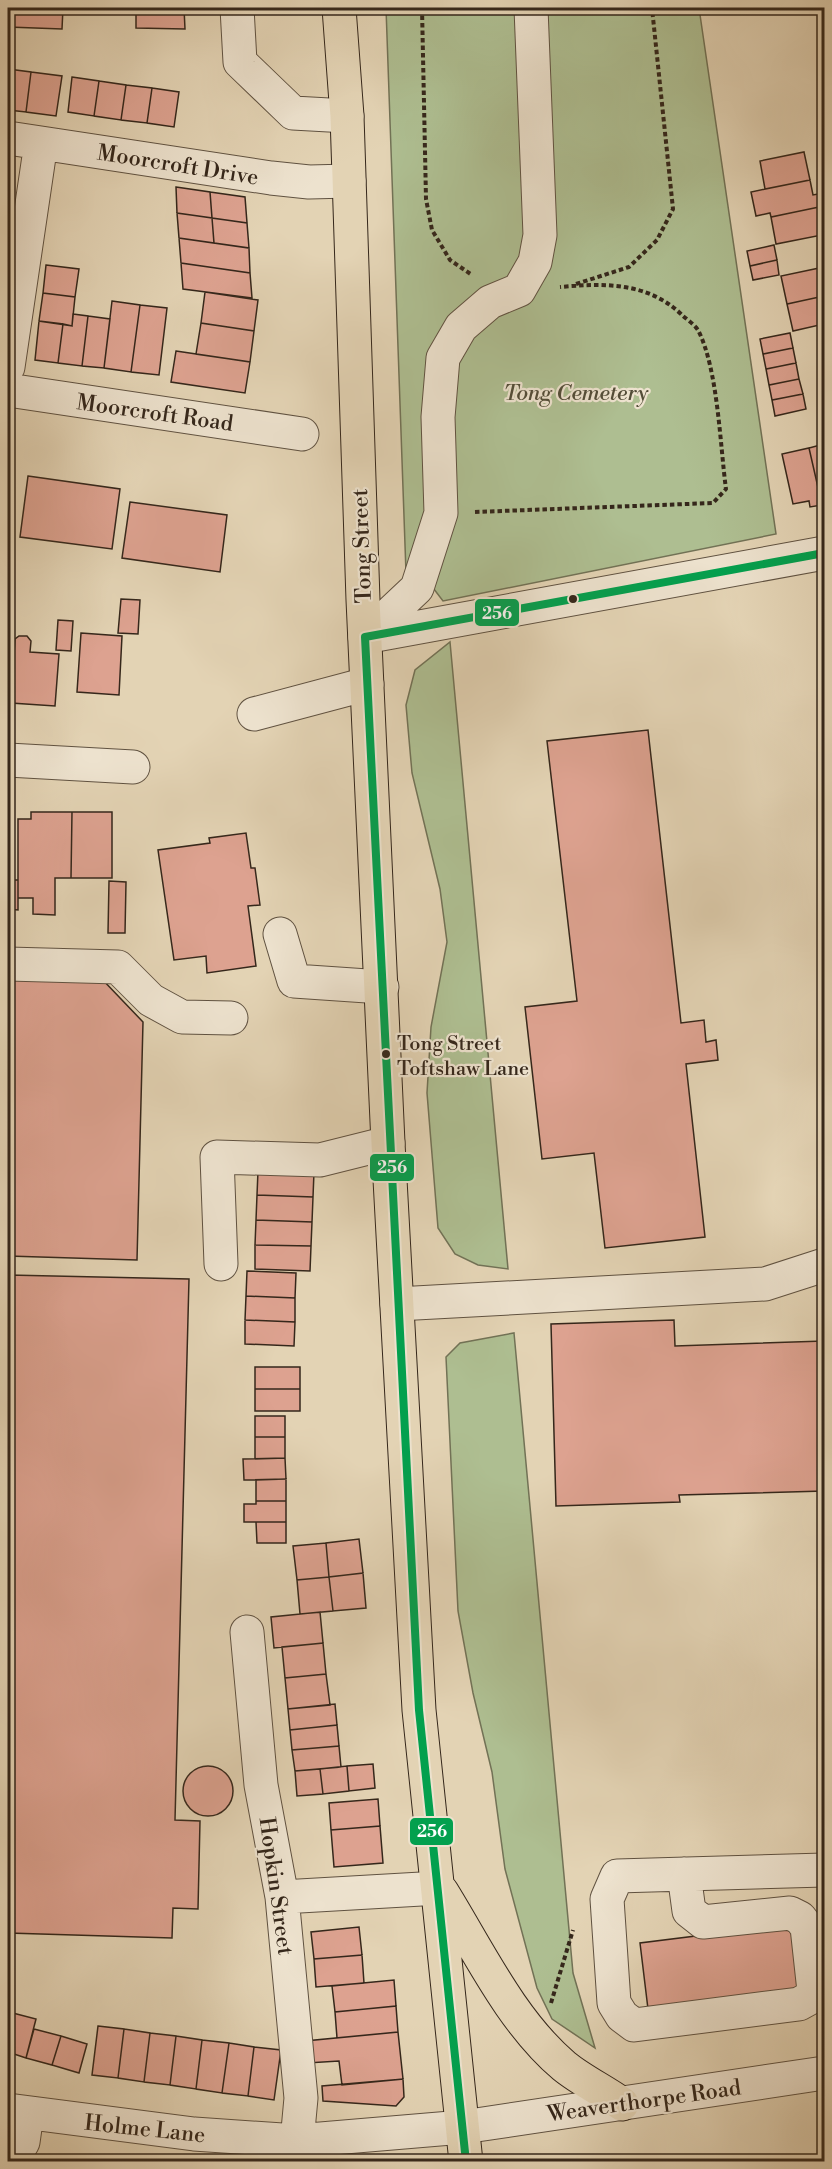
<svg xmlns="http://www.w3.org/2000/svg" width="832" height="2169" font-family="'Libre Bodoni',serif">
<rect width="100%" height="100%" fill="#e3d3b4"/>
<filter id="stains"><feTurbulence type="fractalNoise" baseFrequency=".00333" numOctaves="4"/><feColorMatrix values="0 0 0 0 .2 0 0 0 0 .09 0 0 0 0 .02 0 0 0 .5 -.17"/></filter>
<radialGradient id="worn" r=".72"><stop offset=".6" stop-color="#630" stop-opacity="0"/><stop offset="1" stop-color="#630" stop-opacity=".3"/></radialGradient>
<path fill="#aebe91" stroke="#727256" stroke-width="1.5" d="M386 8H699L776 534 443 601 427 580 406 573Z
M450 642 508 1269 478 1265 455 1254 438 1228 427 1093 431 1027 447 942 440 889 412 773 406 705 415 670Z
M514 1333 573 1973 595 2048 552 2019 537 1988 505 1869 492 1772 473 1693 458 1611 446 1357 460 1343Z"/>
<path fill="#dda290" stroke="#35271b" stroke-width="1.5" d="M8 8H63L62 29 8 27Z
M136 8H184L185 29 136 28Z
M176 8H287V10L176 11Z
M8 69 31 72 26 112 8 110Z
M31 72 62 76 56 116 26 112Z
M72 77 99 81 94 116 68 112Z
M99 81 126 85 121 120 94 116Z
M126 85 152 88 147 123 121 120Z
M152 88 179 92 174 127 147 123Z
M804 152 810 180 765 189 760 161Z
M810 180 813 195 824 193V206L771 217 770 213 756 216 751 192Z
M176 187 210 192 212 218 177 213Z
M210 192 245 197 247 223 212 218Z
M824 206V219L818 220 822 235 776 244 771 217Z
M177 213 212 218 214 243 179 238Z
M212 218 247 223 249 248 214 243Z
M179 238 249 248 250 273 181 263Z
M774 245 777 260 750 266 747 251Z
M777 260 779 275 753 280 750 266Z
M181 263 250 273 252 298 183 289Z
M46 265 79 269 75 297 43 293Z
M824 267V296L787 304 781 276Z
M205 292 258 300 254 331 201 323Z
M43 293 75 297 72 326 39 321Z
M824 296V324L793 331 787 304Z
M112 301 140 305 131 372 104 368Z
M140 305 167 308 159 375 131 372Z
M73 314 88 316 82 366 58 363 63 324 72 326Z
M88 316 110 319 104 368 82 366Z
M39 321 63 324 58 363 35 360Z
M201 323 254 331 250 362 196 354Z
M790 333 793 348 763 354 760 339Z
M793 348 796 363 766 369 763 354Z
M176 351 250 362 245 393 171 382Z
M796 363 799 379 769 385 766 369Z
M799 379 803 394 772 400 769 385Z
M803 394 806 409 775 416 772 400Z
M824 444V504L822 505 809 448Z
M809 448 822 505 810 507 809 501 793 504 782 454Z
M28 476 120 489 112 549 20 537Z
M130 502 227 515 220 572 122 558Z
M121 599 140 600 138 634 118 633Z
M8 605H12L10 633H8Z
M824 619V652L819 620Z
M58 620 73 621 71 651 56 650Z
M81 633 122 636 119 695 77 692Z
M19 636H27L31 641 30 652 59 654 55 706 11 703 15 639Z
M648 730 681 1023 704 1020 706 1042 716 1040 718 1060 686 1064 705 1237 605 1248 594 1153 542 1159 525 1007 577 1001 547 741Z
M31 812H72L71 878H55V915L33 914V898H18V819H31Z
M72 812H112V878H71Z
M246 833 251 868H255L260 905 248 906 256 966 207 973 206 956 174 960 158 850 210 843 209 838Z
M8 880H18V910L8 909Z
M109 881 126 882 125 933H108Z
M8 973 99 976 143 1022 137 1260 8 1256Z
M258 1171 314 1172 313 1197 257 1195Z
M257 1195 313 1197 312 1222 256 1220Z
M256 1220 312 1222 311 1246 255 1245Z
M255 1245 311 1246 310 1271 255 1269Z
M247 1271 296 1273 295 1298 246 1296Z
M8 1275 189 1279 175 1820 200 1821 198 1909 173 1908 172 1938 8 1933Z
M246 1296 295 1298V1322L245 1320Z
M245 1320 295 1322 294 1346 245 1344Z
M674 1320 675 1346 824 1341V1491L679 1495 680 1502 556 1506 551 1324Z
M255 1367H300V1389H255Z
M255 1389H300V1411H255Z
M255 1416H285V1437H255Z
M255 1437H285V1458L255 1459Z
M285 1458 286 1479 244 1480 243 1459Z
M286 1479V1501H256V1480Z
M256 1501H286V1522H244V1504H256Z
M256 1522H286V1543H257Z
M359 1539 363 1573 329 1577 326 1543Z
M326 1543 329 1577 297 1580 293 1546Z
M363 1573 366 1608 333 1611 329 1577Z
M329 1577 333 1611 300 1614 297 1580Z
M320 1612 323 1643 274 1648 271 1617Z
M323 1643 326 1674 285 1678 282 1647Z
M326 1674 330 1705 288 1709 285 1678Z
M335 1704 337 1725 290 1730 288 1709Z
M337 1725 339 1746 292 1750 290 1730Z
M339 1746 341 1767 295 1771 292 1750Z
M373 1764 375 1788 349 1791 347 1766Z
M347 1766 349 1791 323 1794 320 1769Z
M183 1791a25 25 0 1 1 50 0a25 25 0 1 1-50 0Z
M320 1769 323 1794 297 1796 295 1771Z
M378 1799 380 1826 331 1830 329 1803Z
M380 1826 383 1863 334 1867 331 1830Z
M791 1924 800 1990 648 2009 640 1943Z
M359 1927 362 1955 314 1959 311 1932Z
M362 1955 364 1983 316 1987 314 1959Z
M394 1980 396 2006 335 2012 332 1986Z
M396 2006 398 2032 337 2038 335 2012Z
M9 2012 36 2019 26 2058 8 2052Z
M98 2026 124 2029 118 2078 92 2075Z
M34 2029 61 2036 52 2065 26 2058Z
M124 2029 150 2033 144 2082 118 2078Z
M398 2032 403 2079 342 2085 339 2061 307 2063 305 2041Z
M150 2033 176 2036 170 2085 144 2082Z
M61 2036 87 2044 79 2073 52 2065Z
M176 2036 202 2040 196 2089 170 2085Z
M202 2040 229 2043 222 2093 196 2089Z
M229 2043 254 2047 248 2096 222 2093Z
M254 2047 281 2050 274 2100 248 2096Z
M403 2079 404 2097 396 2106 323 2101 322 2086Z"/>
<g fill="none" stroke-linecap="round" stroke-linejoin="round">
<defs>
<path id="minor" d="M237 8 240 62 293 113 347 116
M8 138 271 178 309 182 349 181
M8 367 41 143
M8 390 302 434
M365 637 417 588 441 513 438 417 443 358 461 327 490 302 519 290 535 262 540 235 531 8
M365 637 824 553
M254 714 367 684
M8 760 133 767
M280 934 294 981 382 987
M8 964 118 967 151 1000 182 1017 231 1018
M221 1264 217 1157 320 1160 388 1143
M397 1304 765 1284 824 1265
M247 1632 261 1785 282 1897 301 2098 297 2141
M684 1874 689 1911 703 1922 790 1913 800 1918 807 1927 814 1991 808 1999 799 2004 634 2025 622 2016 614 2003 607 1899 617 1876 824 1870
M282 1897 439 1888
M8 2110 194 2134 297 2141 463 2127 824 2073
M11 2162 23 2142 27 2114"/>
<path id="highway" d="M339 8 347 116 363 600 388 1143 419 1710 466 2162
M442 1892C478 1950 511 2021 564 2066 581 2080 604 2091 622 2104"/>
</defs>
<use href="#minor" stroke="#605241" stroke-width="35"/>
<use href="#highway" stroke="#35271b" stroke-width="35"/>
<path stroke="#35271b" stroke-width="4" stroke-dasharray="4.5 3" stroke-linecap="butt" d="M422 8 426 199 432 230 450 260 472 275
M576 284 629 267 657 240 673 209 652 8
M475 512 713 503 726 489C720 445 718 369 698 330 694 324 686 319 681 314 647 282 604 283 560 287
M551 2003 573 1930"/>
<use href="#minor" stroke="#ede2ce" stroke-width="33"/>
<use href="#highway" stroke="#e3d3b4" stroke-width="33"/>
<defs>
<path id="bus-1" d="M466 2162 419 1710 365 637 824 553"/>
</defs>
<use href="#bus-1" stroke="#ede2ce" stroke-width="12"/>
<use href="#bus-1" stroke="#03a04e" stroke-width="8"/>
</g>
<g fill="#35271b" stroke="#ede2ce" stroke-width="2">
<circle cx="573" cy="599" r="5"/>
<circle cx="386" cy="1054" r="5"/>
</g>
<g text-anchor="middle" stroke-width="4.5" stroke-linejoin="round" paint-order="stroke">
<g font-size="20" fill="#35271b" stroke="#ede2ce" text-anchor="start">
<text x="397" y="1050">Tong Street<tspan x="397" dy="25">Toftshaw Lane</tspan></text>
</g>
<g font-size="22" fill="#35271b" stroke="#ede2ce">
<text transform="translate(178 164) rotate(9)" y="8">Moorcroft Drive</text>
<text transform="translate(155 412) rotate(8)" y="8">Moorcroft Road</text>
<text transform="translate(361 546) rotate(-92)" y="8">Tong Street</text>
<text transform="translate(277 1886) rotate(82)" y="8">Hopkin Street</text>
<text transform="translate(644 2100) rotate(-8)" y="8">Weaverthorpe Road</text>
<text transform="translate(145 2128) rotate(6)" y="8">Holme Lane</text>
</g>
<g font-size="22" font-style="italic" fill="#534d38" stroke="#ede2ce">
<text x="576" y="400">Tong Cemetery</text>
</g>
</g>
<g stroke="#ede2ce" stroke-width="2">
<rect x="474" y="598" width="46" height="29" rx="6" fill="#03a04e"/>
<rect x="369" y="1153" width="46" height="29" rx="6" fill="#03a04e"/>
<rect x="409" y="1817" width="45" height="29" rx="6" fill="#03a04e"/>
</g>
<g font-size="16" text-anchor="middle" font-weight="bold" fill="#fff">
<text x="497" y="619">256</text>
<text x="392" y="1173">256</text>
<text x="432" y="1837">256</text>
</g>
<rect width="832" height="2169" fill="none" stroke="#e3d3b4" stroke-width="30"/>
<rect x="9" y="9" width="814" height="2151" fill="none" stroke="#35271b" stroke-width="3"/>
<rect x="15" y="15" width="802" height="2139" fill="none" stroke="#35271b" stroke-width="1.5"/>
<rect width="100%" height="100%" filter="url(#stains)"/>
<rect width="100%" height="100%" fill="url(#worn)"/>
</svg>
